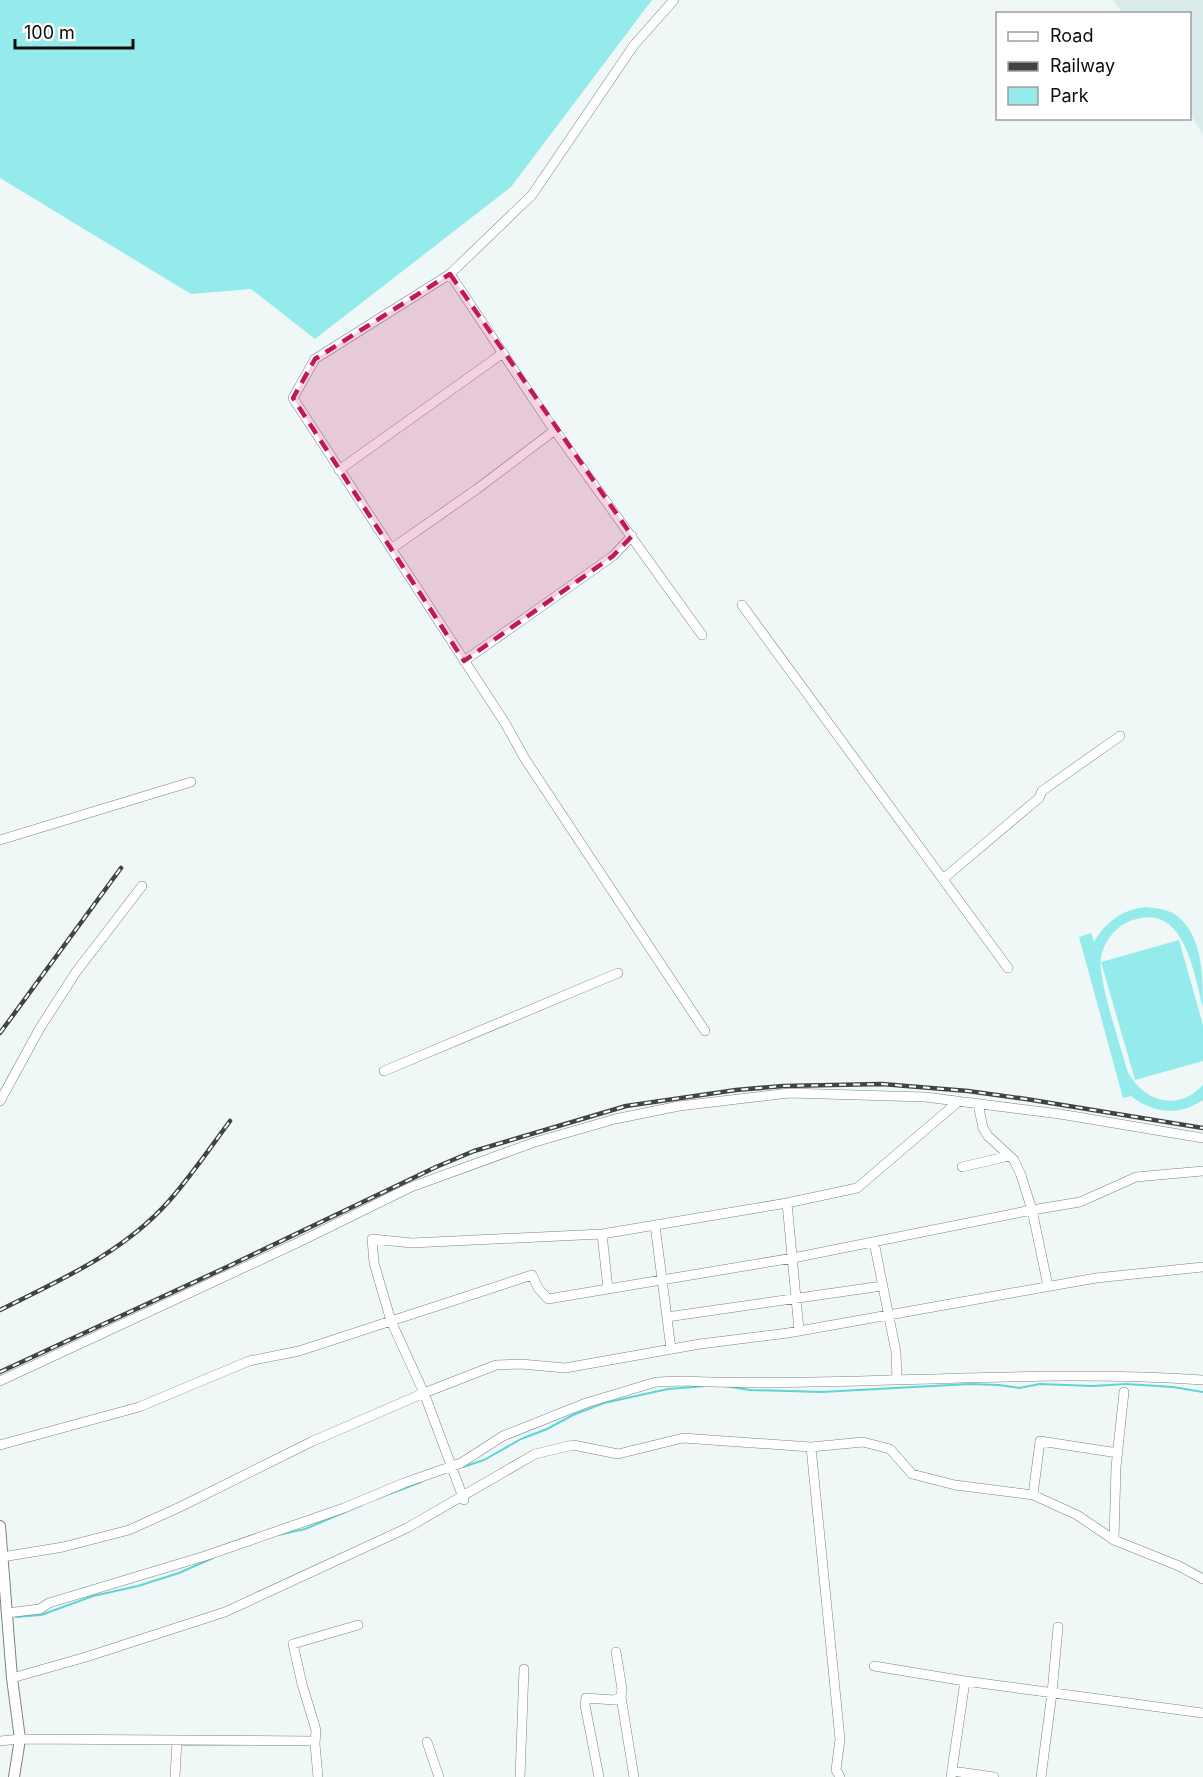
<svg xmlns="http://www.w3.org/2000/svg" width="1203" height="1777" font-family="Inter,sans-serif">
<rect width="100%" height="100%" fill="#f0f7f7"/>
<path fill="#dbebeb" d="M1113 0H1203V135L1190 114V14L1122 13Z"/>
<path fill="#95ebec" d="M0 0H652L511 187 315 339 251 289 191 294 0 178Z
M1145 907C1154 908 1165 909 1173 913 1203 932 1203 976 1203 1007 1193 971 1184 898 1128 922 1114 928 1104 942 1101 957 1097 977 1121 1047 1127 1070 1142 1101 1177 1113 1203 1085V1100C1179 1116 1154 1114 1131 1096L1123 1098 1079 937 1091 933 1094 942C1106 922 1121 910 1145 907Z
M1179 940 1203 1025V1061L1135 1080 1101 962Z"/>
<g fill="none" stroke-linecap="round" stroke-linejoin="round">
<path stroke="#5dd4d6" stroke-width="2" d="M725 1386 750 1390 822 1392 969 1384 999 1385 1019 1388 1040 1384 1093 1386 1126 1384 1173 1387 1203 1392
M463 1467 484 1460 521 1439 547 1429 573 1415 604 1403 668 1389 705 1386
M376 1499 421 1482
M278 1535 305 1529 362 1505
M16 1617 41 1615 93 1596 138 1586 179 1573 213 1558"/>
<defs>
<path id="minor" d="M674 0 634 45 532 195 450 274 315 359 293 398 505 723 525 759 705 1031
M450 274 548 421 702 635
M339 470 503 353
M391 549 477 489 555 430
M742 605 1008 968
M464 661 613 556 632 536
M0 840 191 782
M943 879 1039 798 1042 791 1120 736
M384 1071 618 973
M0 1101 40 1028 76 972 142 886
M978 1104 983 1128 988 1136 1014 1160 1021 1175 1032 1210 1048 1286
M962 1167 1009 1156
M787 1203 799 1330
M655 1225 671 1349
M602 1234 608 1289
M874 1242 896 1352 897 1380
M667 1317 882 1286
M0 1381 299 1242 411 1187 535 1142 615 1119 679 1106 789 1093 925 1097 1060 1114 1203 1138
M0 1445 139 1407 249 1361 299 1351 532 1275 538 1288 548 1299 793 1258 1032 1210 1080 1202 1136 1177 1203 1171
M811 1447 840 1739 836 1770 840 1777
M1033 1495 1040 1441 1118 1453
M464 1500 424 1393 391 1321 374 1263 372 1239 412 1243 602 1234 787 1203 857 1188 959 1101
M1114 1540 1116 1467 1124 1392
M2 1557 63 1547 129 1530 182 1506 313 1441 424 1393 496 1365 521 1364 565 1368 700 1344 788 1333 1096 1278 1203 1267
M7 1613 40 1609 49 1603 205 1556 344 1508 404 1483 461 1463 503 1436 586 1403 656 1382 683 1381C856 1388 1030 1368 1203 1380
M874 1666 965 1681 1203 1713
M12 1678 86 1657 225 1612 407 1528 535 1454 573 1445 618 1454 683 1438 811 1447 863 1442 890 1449 912 1474 955 1485 1033 1495 1077 1515 1114 1540 1179 1566 1203 1579
M621 1697 634 1777
M0 1741 20 1739 315 1741
M427 1742 439 1777
M952 1771 994 1777
M175 1777 177 1740
M318 1777 315 1744 316 1730 302 1684 293 1644 358 1625
M520 1777 524 1669
M599 1777 585 1705 586 1698 614 1700 621 1697 622 1689 616 1652
M951 1777 965 1681
M1041 1777 1052 1693 1058 1627"/>
<path id="tertiary" d="M0 1526 12 1678 20 1739 14 1777"/>
</defs>
<use href="#minor" stroke="#7c8383" stroke-width="10"/>
<use href="#tertiary" stroke="#7c8383" stroke-width="12"/>
<use href="#minor" stroke="#fff" stroke-width="9"/>
<use href="#tertiary" stroke="#fff" stroke-width="10"/>
<defs>
<path id="rail" d="M0 1033 121 868
M0 1310C60 1280 123 1253 169 1201 191 1176 210 1148 230 1121
M0 1372 229 1266 436 1167 474 1151 626 1106 736 1090 783 1086 882 1084 968 1091 1026 1099 1203 1128"/>
</defs>
<use href="#rail" stroke="#414444" stroke-width="4.5"/>
<use href="#rail" stroke="#fff" stroke-width="2" stroke-dasharray="7" stroke-linecap="butt"/>
</g>
<path fill="#c2185b" fill-opacity="0.2" stroke="#c2185b" stroke-width="4.5" stroke-dasharray="12 8" stroke-linejoin="round" d="M450 274 632 536 613 556 464 661 293 398 315 359Z"/>
<rect x="996" y="12" width="195" height="108" fill="#ffffff" stroke="#9e9f9f" stroke-width="1.5"/>
<rect x="1008" y="32" width="30" height="9" fill="#ffffff" stroke="#9e9f9f" stroke-width="1.5"/>
<text x="1050" y="42" font-size="18" fill="#0c0e0e">Road</text>
<rect x="1008" y="62" width="30" height="9" fill="#414444" stroke="#9e9f9f" stroke-width="1.5"/>
<text x="1050" y="72" font-size="18" fill="#0c0e0e">Railway</text>
<rect x="1008" y="87" width="30" height="18" fill="#95ebec" stroke="#9e9f9f" stroke-width="1.5"/>
<text x="1050" y="102" font-size="18" fill="#0c0e0e">Park</text>
<path d="M15 39v9h118v-9" fill="none" stroke="#0c0e0e" stroke-width="3"/>
<text x="24" y="39" font-size="18" fill="#0c0e0e" stroke="#ffffff" stroke-width="4.5" paint-order="stroke">100 m</text>
</svg>
